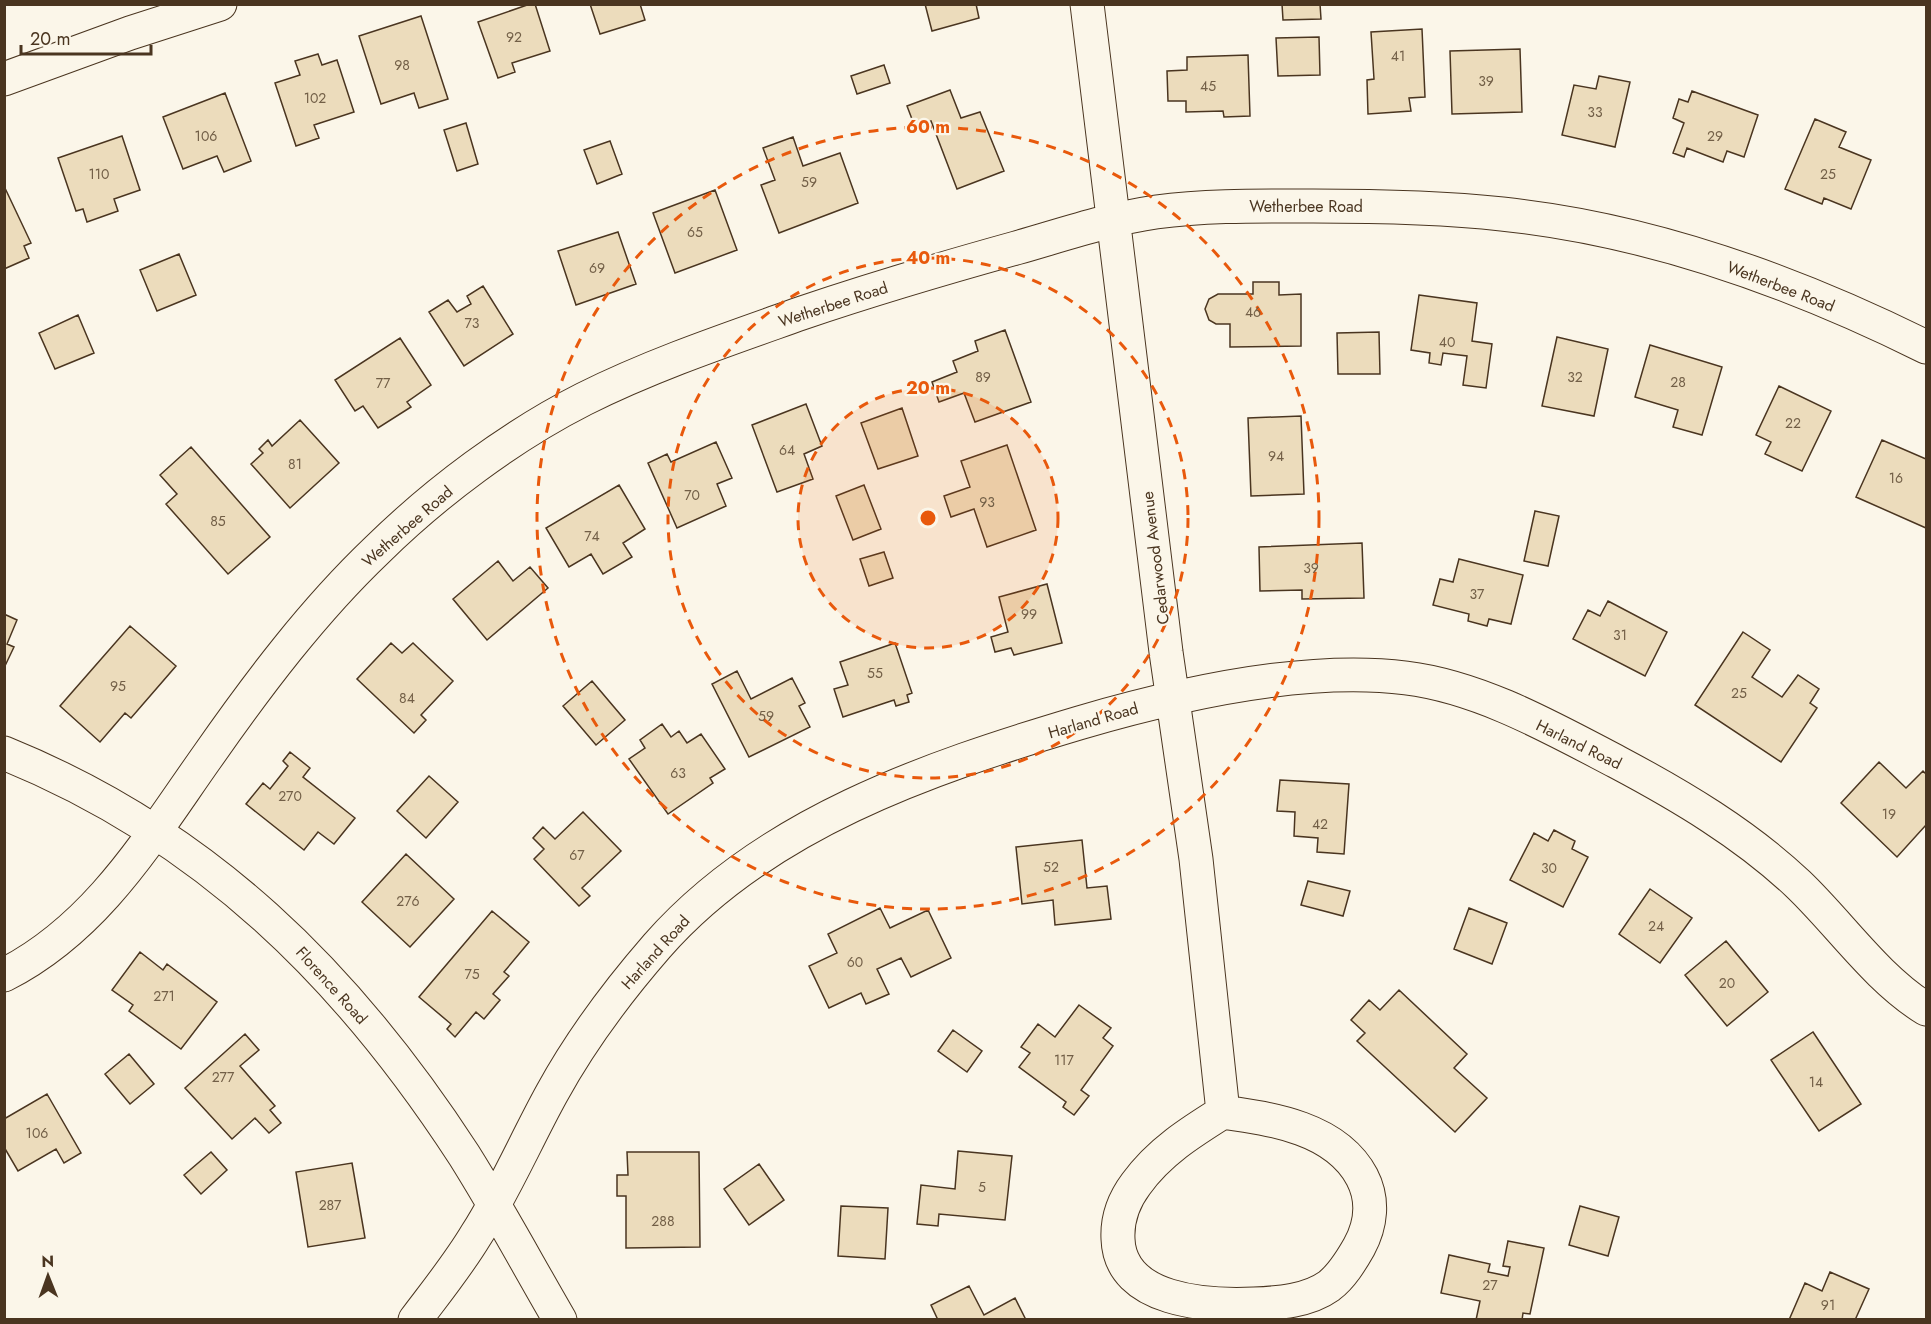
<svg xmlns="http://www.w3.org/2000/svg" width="1931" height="1324" font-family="Jost,sans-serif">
<rect width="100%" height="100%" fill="#fbf6e9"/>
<path fill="#ecdcbc" stroke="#4a3520" stroke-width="1.5" d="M530 4H535L550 51 512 63 515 72 498 78 478 22Z
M590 4H640L645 20 600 34Z
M925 4H976L979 18 932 31Z
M1282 4H1320L1321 19 1283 20Z
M421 16 448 99 419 108 414 93 381 104 359 36Z
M1422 29 1425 97 1409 98 1411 111 1368 114 1367 80 1374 79 1371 32Z
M1319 37 1320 75 1278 76 1276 38Z
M1520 49 1522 112 1452 114 1450 51Z
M318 54 322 65 337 60 354 112 314 125 319 138 296 146 275 83 300 75 295 61Z
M1248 55 1250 116 1224 117 1223 111 1186 112V101H1168L1167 71 1187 70V57Z
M884 65 890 83 857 94 851 76Z
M1599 76 1630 82 1615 147 1562 135 1574 85 1596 89Z
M950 90 961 118 980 112 1004 171 957 189 931 121 915 127 907 106Z
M1692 91 1758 115 1744 157 1727 151 1723 162 1687 148 1684 157 1673 153 1684 123 1673 118 1679 99 1688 102Z
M225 93 251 161 224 172 217 156 183 169 163 117Z
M1815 119 1846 132 1839 147 1871 160 1851 209 1824 198 1822 204 1785 189Z
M466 123 478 164 457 171 444 130Z
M122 136 140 190 114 199 118 211 87 222 83 209 76 211 58 158Z
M793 137 803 166 840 153 858 203 779 233 761 185 775 180 763 148Z
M610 141 622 174 597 184 584 150Z
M4 186 31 243 24 246 29 258 4 269Z
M715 190 737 250 675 273 653 213Z
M618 232 636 284 576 305 558 251Z
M179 254 196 295 157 311 140 270Z
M1253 282H1279V295L1301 294V346L1230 347V324H1216L1209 320 1205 309 1209 299 1218 294H1253Z
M483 286 513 334 464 366 429 312 448 300 457 312 471 304 467 296Z
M1419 295 1477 303 1472 341 1492 344 1486 388 1463 385 1467 356 1443 353 1441 365 1429 363 1430 353 1411 350Z
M78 315 94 353 55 369 39 333Z
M1005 330 1031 402 975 422 964 393 939 402 932 382 957 372 953 361 978 351 975 341Z
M1379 332 1380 374H1338L1337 333Z
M1557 337 1608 349 1594 416 1542 406Z
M400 338 431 385 407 402 411 407 378 428 363 406 355 411 335 380Z
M1650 345 1722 367 1702 435 1673 427 1678 410 1635 397Z
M1779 386 1831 411 1802 471 1765 454 1771 442 1756 435Z
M806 404 822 446 804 454 813 479 777 492 752 425Z
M902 408 918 456 878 469 861 423Z
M1301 416 1304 494 1251 496 1248 418Z
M300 420 339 463 290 508 251 464 263 453 259 449 268 440 272 446Z
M1882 440 1926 459V528L1856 497Z
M716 442 732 478 717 484 726 506 677 528 648 463 667 454 671 462Z
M1007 445 1036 530 987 547 974 509 951 517 944 496 970 487 961 461Z
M191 447 270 537 228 574 166 504 177 494 160 475Z
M619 485 645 529 623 543 632 557 603 574 591 554 569 567 546 528Z
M864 485 881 529 853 540 836 496Z
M1535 511 1559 516 1548 566 1524 561Z
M1362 543 1364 598 1302 599V590L1260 591 1259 547Z
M884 552 893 578 869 586 860 559Z
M1459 559 1523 575 1511 624 1489 619 1487 626 1468 621 1469 614 1433 605 1440 579 1453 582Z
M498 561 513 581 530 567 548 588 487 640 453 599Z
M1047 584 1062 643 1014 655 1011 648 995 652 991 637 1008 632 999 597Z
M1608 601 1667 632 1645 676 1573 639 1588 610 1600 616Z
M4 614 17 620 7 644 14 647 4 668Z
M130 626 176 666 131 718 125 713 100 742 60 706Z
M1743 632 1770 650 1752 677 1782 697 1798 675 1819 689 1810 703 1817 708 1781 762 1695 705Z
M391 643 402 653 413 643 453 681 421 715 426 720 414 733 357 679Z
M895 643 912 693 907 695 909 702 896 706 894 700 843 717 834 689 848 685 840 662Z
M737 671 751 699 792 678 805 703 799 706 810 727 749 757 712 684Z
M592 681 625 720 596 745 563 706Z
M662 724 671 737 679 731 687 743 701 734 725 769 710 778 713 783 668 814 629 759 645 748 640 740Z
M290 752 310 768 303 777 355 818 334 844 318 832 304 850 246 804 263 783 270 789 288 766 283 761Z
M1879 762 1906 788 1923 771 1926 774V825L1897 857 1841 803Z
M429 776 458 802 426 838 397 811Z
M1280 780 1349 784 1344 854 1317 852 1318 838 1294 836 1295 812 1277 811Z
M583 812 621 851 582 888 590 896 579 906 534 859 544 849 533 838 543 827 555 839Z
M1554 830 1575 841 1572 849 1588 857 1563 907 1510 880 1534 833 1548 841Z
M1082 840 1087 888 1107 886 1111 919 1055 925 1053 900 1022 904 1016 847Z
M406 854 454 899 410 947 362 902Z
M1308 881 1350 891 1343 916 1301 905Z
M1650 889 1692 918 1660 963 1619 934Z
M880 908 890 928 928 910 951 958 911 977 901 958 877 969 889 994 866 1004 861 993 829 1008 809 966 837 953 828 934Z
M1469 908 1507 923 1492 964 1454 949Z
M492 911 529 942 504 972 509 976 493 994 500 1000 484 1019 476 1012 455 1037 447 1029 451 1024 419 997Z
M1726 941 1768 992 1727 1026 1685 975Z
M140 952 163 970 167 964 217 1002 181 1049 129 1011 133 1005 112 990Z
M1399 990 1467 1054 1454 1068 1487 1098 1455 1132 1357 1041 1365 1033 1351 1020 1369 1000 1380 1010Z
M1079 1005 1111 1028 1103 1038 1113 1046 1081 1090 1089 1096 1074 1115 1063 1107 1066 1102 1019 1067 1030 1053 1021 1047 1038 1024 1055 1037Z
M953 1030 982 1051 967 1072 938 1051Z
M1813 1032 1861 1104 1819 1131 1771 1060Z
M245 1034 259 1050 240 1066 275 1106 270 1110 281 1123 269 1133 255 1118 232 1139 185 1088Z
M129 1054 154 1084 130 1104 105 1074Z
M47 1094 81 1153 64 1163 56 1149 18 1171 4 1147V1119Z
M958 1151 1012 1156 1005 1220 939 1214 938 1226 917 1224 921 1185 955 1189Z
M211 1152 227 1170 201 1194 184 1175Z
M627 1152H699L700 1247 626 1248V1196H617V1175H628Z
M352 1163 365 1238 308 1247 296 1172Z
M759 1164 784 1200 749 1225 724 1189Z
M841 1206 888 1208 885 1259 838 1256Z
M1580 1206 1619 1217 1608 1256 1569 1245Z
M1508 1241 1544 1248 1530 1314 1523 1313 1522 1320H1476L1480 1301 1441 1293 1449 1255 1490 1264 1488 1272 1508 1276 1510 1267 1503 1266Z
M1830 1272 1869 1289 1855 1320H1789L1805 1283 1822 1291Z
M969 1286 984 1315 1015 1298 1026 1320H938L931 1305Z"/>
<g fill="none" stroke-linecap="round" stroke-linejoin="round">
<defs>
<path id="minor" d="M1087 4 1166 652 1196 859 1223 1112
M4 79 130 33 220 4
M4 753C206 835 347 975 464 1155 498 1209 528 1265 560 1320
M4 975C97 928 149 839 207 757 258 684 313 611 377 550 436 492 511 436 584 399 654 364 729 339 802 313 873 289 944 268 1016 248 1062 235 1108 219 1156 212 1208 205 1260 206 1313 206 1376 206 1439 207 1502 214 1649 229 1795 282 1926 347
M1223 1112C1272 1119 1336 1128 1362 1177 1374 1200 1371 1225 1359 1247 1351 1261 1342 1276 1329 1286 1308 1301 1279 1303 1254 1304 1208 1306 1120 1302 1118 1239 1117 1219 1124 1200 1136 1184 1159 1152 1191 1132 1223 1112Z
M415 1320C436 1292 458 1265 476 1235 505 1190 526 1140 552 1093 581 1040 617 992 657 946 764 824 928 768 1079 723 1178 694 1304 665 1406 678 1480 687 1552 728 1617 762 1681 796 1745 834 1798 884 1840 924 1876 978 1926 1009"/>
</defs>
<use href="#minor" stroke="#4a3520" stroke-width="35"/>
<use href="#minor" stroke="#fbf6e9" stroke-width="33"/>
</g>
<circle cx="928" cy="518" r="130" fill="#e8590c" fill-opacity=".12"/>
<g fill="none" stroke="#e8590c" stroke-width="3" stroke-dasharray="10 8">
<circle cx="928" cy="518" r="130"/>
<circle cx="928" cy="518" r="260"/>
<circle cx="928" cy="518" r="391"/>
</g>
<g text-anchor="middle" stroke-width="4.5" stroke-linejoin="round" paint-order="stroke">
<g font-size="14" fill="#725f47">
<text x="514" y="42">92</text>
<text x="1398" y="61">41</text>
<text x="402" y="70">98</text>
<text x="1486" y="86">39</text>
<text x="1208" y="91">45</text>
<text x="315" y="103">102</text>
<text x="1595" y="117">33</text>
<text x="206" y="141">106</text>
<text x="1715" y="141">29</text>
<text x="99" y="179">110</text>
<text x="1828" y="179">25</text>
<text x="809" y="187">59</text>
<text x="695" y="237">65</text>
<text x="597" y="273">69</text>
<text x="1253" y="317">46</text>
<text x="472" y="328">73</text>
<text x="1447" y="347">40</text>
<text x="983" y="382">89</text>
<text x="1575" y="382">32</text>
<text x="1678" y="387">28</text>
<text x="383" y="388">77</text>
<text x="1793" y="428">22</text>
<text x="787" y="455">64</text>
<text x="1276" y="461">94</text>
<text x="295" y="469">81</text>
<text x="1896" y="483">16</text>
<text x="692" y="500">70</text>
<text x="987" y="507">93</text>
<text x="218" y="526">85</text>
<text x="592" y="541">74</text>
<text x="1311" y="573">39</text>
<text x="1477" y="599">37</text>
<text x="1029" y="619">99</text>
<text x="1620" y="640">31</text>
<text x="875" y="678">55</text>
<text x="118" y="691">95</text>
<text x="1739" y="698">25</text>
<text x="407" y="703">84</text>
<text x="766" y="721">59</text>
<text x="678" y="778">63</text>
<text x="290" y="801">270</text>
<text x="1889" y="819">19</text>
<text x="1320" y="829">42</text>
<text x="577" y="860">67</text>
<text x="1051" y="872">52</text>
<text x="1549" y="873">30</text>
<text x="408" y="906">276</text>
<text x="1656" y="931">24</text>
<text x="855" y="967">60</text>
<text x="472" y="979">75</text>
<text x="1727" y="988">20</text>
<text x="164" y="1001">271</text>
<text x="1064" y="1065">117</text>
<text x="223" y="1082">277</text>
<text x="1816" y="1087">14</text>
<text x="37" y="1138">106</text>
<text x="982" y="1192">5</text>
<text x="330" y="1210">287</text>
<text x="663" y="1226">288</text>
<text x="1490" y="1290">27</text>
<text x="1828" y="1310">91</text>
</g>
<g font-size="16" fill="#4a3520" stroke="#fbf6e9">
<text x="1306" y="212">Wetherbee Road</text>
<text transform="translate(1781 286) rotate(21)" y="6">Wetherbee Road</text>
<text transform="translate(833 304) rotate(-18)" y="6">Wetherbee Road</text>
<text transform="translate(407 526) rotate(-41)" y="6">Wetherbee Road</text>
<text transform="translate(1155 558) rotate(-97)" y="6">Cedarwood Avenue</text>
<text transform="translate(1093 720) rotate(-16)" y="6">Harland Road</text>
<text transform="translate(1579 744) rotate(26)" y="6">Harland Road</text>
<text transform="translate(655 952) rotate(-48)" y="6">Harland Road</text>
<text transform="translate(332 985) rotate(48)" y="6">Florence Road</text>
</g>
</g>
<circle cx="928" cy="518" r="9" fill="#e8590c" stroke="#fbf6e9" stroke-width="3"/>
<g font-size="18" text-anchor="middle" font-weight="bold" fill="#e8590c" stroke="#fbf6e9" stroke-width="4.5" stroke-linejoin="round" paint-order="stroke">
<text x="928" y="133">60 m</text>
<text x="928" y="264">40 m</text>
<text x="928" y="394">20 m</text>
</g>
<rect width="1931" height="1324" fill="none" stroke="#4a3520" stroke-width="12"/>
<g transform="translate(48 1276) rotate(359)" stroke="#fbf6e9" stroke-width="4.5" paint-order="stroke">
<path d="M0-4.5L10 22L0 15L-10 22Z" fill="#4a3520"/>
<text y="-9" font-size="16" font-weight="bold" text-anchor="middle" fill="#4a3520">N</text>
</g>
<path d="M21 45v9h130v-9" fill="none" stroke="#4a3520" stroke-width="3"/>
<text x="30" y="45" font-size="18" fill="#4a3520" stroke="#fbf6e9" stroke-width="4.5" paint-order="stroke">20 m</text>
</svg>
